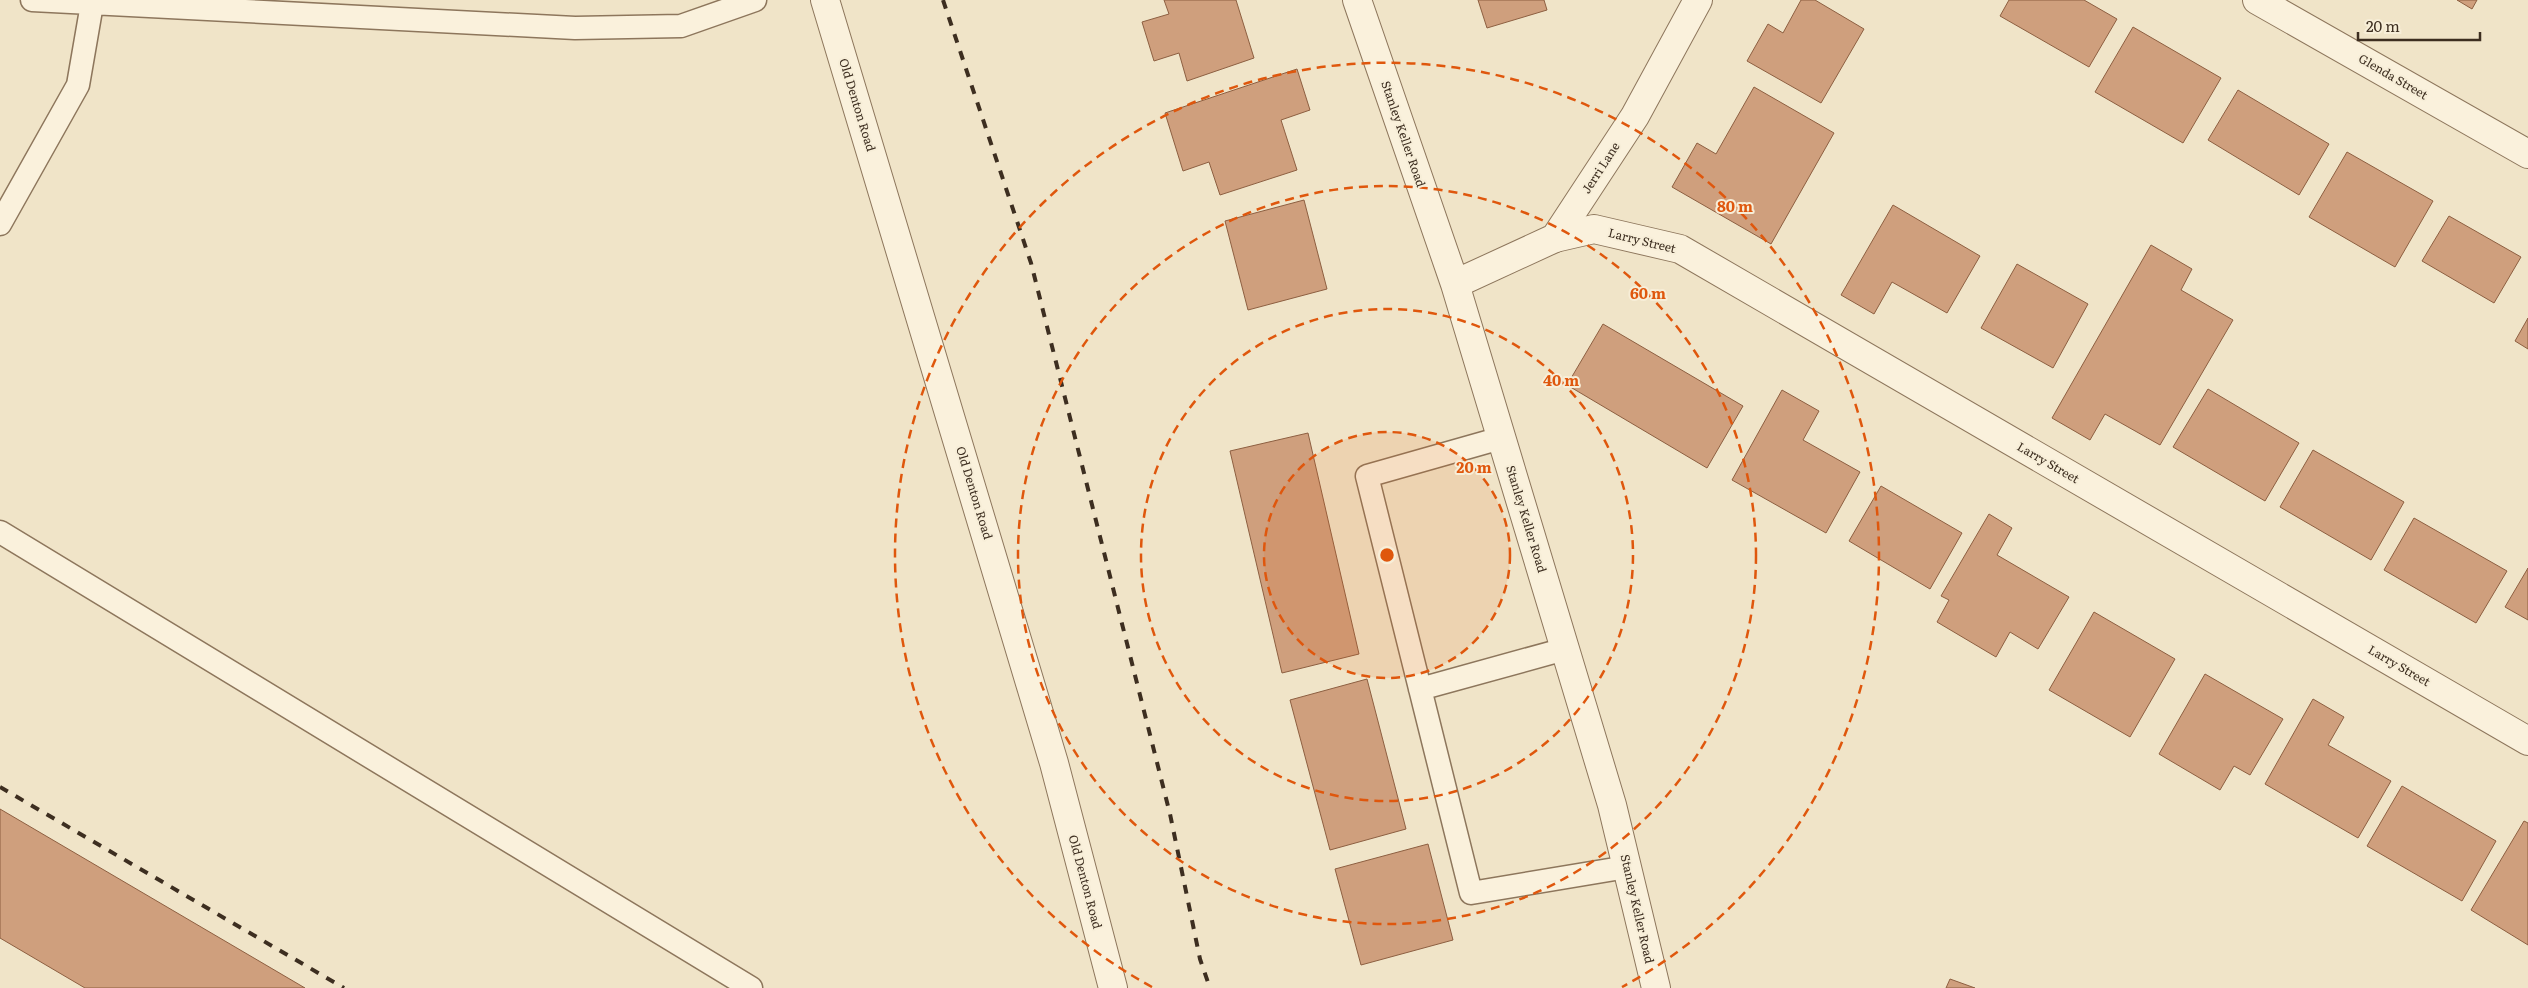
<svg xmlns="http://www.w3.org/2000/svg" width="2528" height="988" font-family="Literata,serif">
<rect width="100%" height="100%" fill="#f0e4c8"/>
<path fill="#cf9f7d" stroke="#8d5f41" d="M1164 0H1236L1254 58 1187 81 1179 53 1154 61 1142 22 1169 14Z
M1478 0H1544L1547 10 1487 28Z
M1801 0H1815L1864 29 1821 103 1747 61 1768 24 1783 33Z
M2009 0H2084L2117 19 2089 67 2000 16Z
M2457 0H2477L2472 9Z
M2133 27 2221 78 2183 143 2095 92Z
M1297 69 1310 110 1281 120 1297 170 1220 195 1209 162 1183 171 1165 113Z
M1754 87 1834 133 1771 244 1672 187 1697 143 1716 154Z
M2238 90 2329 144 2299 195 2208 140Z
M2347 152 2433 201 2395 267 2309 217Z
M1304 200 1327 289 1248 310 1225 221Z
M1893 205 1980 256 1947 313 1892 282 1874 314 1841 295Z
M2449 216 2521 257 2494 303 2422 261Z
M2151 245 2192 269 2181 290 2233 320 2160 445 2105 414 2090 440 2052 418Z
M2017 264 2088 304 2053 368 1981 328Z
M2528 318V349L2515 341Z
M1603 324 1743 406 1707 468 1567 385Z
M2208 389 2299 443 2265 501 2173 447Z
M1782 390 1819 411 1803 440 1860 472 1826 533 1732 480Z
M1308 433 1359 654 1282 673 1230 451Z
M2313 450 2404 502 2371 560 2280 507Z
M1881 486 1962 533 1930 589 1849 541Z
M1989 514 2012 528 1997 555 2069 597 2038 649 2010 632 1996 657 1937 622 1949 600 1941 596Z
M2414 518 2507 571 2476 623 2384 570Z
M2528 568V620L2505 607Z
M2094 612 2175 659 2130 737 2049 690Z
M2205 674 2283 719 2250 775 2234 766 2220 790 2159 754Z
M1367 679 1406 829 1330 850 1290 700Z
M2313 699 2344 717 2328 745 2391 781 2358 838 2265 784Z
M2402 786 2496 841 2462 901 2367 846Z
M0 809 305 988H85L0 938Z
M2524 821 2528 823V945L2471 910Z
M1428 844 1453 940 1361 965 1335 869Z
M1950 979 1975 988H1946Z"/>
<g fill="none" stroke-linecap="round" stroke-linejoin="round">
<defs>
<path id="service" d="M32 0 575 28 681 26 755 0
M0 224 78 85 92 4
M1501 438 1367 476 1471 893 1627 867
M0 532 751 988
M1420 689 1565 649"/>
<path id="minor" d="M825 0 1054 763 1113 988
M2257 0 2528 154
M1555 238 1594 229 1680 249 2528 741"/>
<path id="tertiary" d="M1357 0 1455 284 1565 649 1612 805 1656 988
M1455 284 1555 238 1635 116 1698 0"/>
</defs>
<use href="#service" stroke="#8d765c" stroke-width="25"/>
<use href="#minor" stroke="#8d765c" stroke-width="30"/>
<use href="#tertiary" stroke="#8d765c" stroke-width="30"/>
<use href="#service" stroke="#faf1dc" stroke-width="22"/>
<use href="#minor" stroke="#faf1dc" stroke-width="28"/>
<use href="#tertiary" stroke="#faf1dc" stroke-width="28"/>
<path stroke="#3d2e20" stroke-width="4" stroke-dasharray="9 9" stroke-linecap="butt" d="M943 0 1031 263 1170 814 1200 959 1210 988
M0 787 344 988"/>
</g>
<circle cx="1387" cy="555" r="123" fill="#df570d" fill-opacity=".12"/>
<g fill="none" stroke="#df570d" stroke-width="2.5" stroke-dasharray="9 6">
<circle cx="1387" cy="555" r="123"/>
<circle cx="1387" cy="555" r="246"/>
<circle cx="1387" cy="555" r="369"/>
<path d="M1152 987A492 492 0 1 1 1622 987"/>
</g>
<g text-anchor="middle" stroke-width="4" stroke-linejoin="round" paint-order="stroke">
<g font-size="12" fill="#3d2e20" stroke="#f7eed8">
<text transform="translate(2393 77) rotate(30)" y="4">Glenda Street</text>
<text transform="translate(857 105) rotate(73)" y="4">Old Denton Road</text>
<text transform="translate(1403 134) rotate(71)" y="4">Stanley Keller Road</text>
<text transform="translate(1601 168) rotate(-57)" y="4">Jerri Lane</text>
<text transform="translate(1642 241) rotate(14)" y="4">Larry Street</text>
<text transform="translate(2048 463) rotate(30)" y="4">Larry Street</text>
<text transform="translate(974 493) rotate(73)" y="4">Old Denton Road</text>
<text transform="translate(1526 519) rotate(73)" y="4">Stanley Keller Road</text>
<text transform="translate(2399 666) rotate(30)" y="4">Larry Street</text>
<text transform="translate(1085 882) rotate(75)" y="4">Old Denton Road</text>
<text transform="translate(1637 909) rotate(77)" y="4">Stanley Keller Road</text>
</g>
</g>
<circle cx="1387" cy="555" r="8" fill="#df570d" stroke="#f7eed8" stroke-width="2.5"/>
<g font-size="15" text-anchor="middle" font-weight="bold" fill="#df570d" stroke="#f7eed8" stroke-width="4" stroke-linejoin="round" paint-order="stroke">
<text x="1735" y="212">80 m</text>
<text x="1648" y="299">60 m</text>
<text x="1561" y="386">40 m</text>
<text x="1474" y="473">20 m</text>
</g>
<path d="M2358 32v8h122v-8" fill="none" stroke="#3d2e20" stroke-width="2.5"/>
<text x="2366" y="32" font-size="15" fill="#3d2e20" stroke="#f7eed8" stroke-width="4" paint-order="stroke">20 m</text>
</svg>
